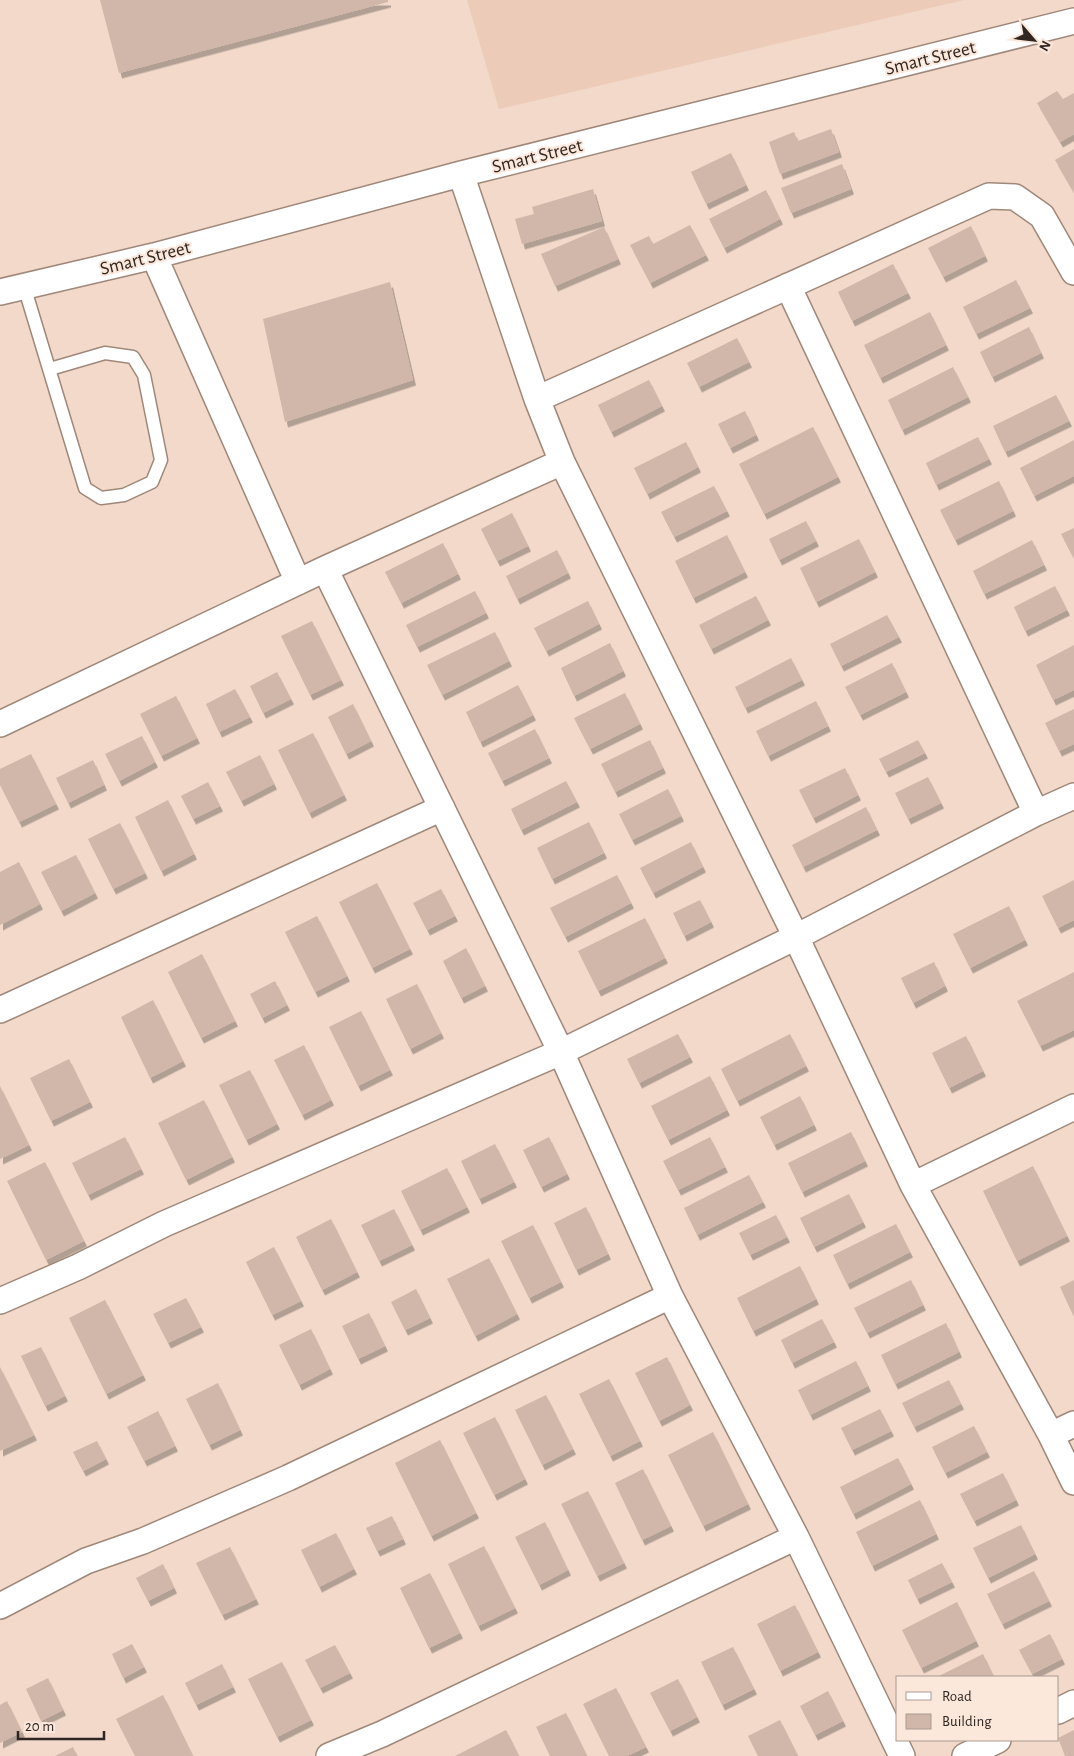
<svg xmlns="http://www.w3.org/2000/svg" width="1074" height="1756" font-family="'Alegreya Sans',sans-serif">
<defs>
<filter id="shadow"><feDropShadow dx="3" dy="5.5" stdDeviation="0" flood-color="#0004"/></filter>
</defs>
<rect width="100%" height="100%" fill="#f2d9ca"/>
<path fill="#ecccb9" d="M467 0H964L499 109Z"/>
<path fill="#d0b7a9" filter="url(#shadow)" d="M100 0H388V2L119 73Z
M1057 91 1063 99 1074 93V134L1060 142 1037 103Z
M831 129 839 152 780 174 769 142 794 132 798 141Z
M1074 149V193L1055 160Z
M731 153 746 185 706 204 691 172Z
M842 164 851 189 791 213 781 188Z
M593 189 602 221 522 244 515 219 534 214 532 207Z
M766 190 780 219 724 248 709 219Z
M690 225 706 255 650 283 630 245 649 236 653 244Z
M971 226 985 256 943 277 928 248Z
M604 227 618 259 555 286 541 254Z
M893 264 908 293 852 321 838 292Z
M1016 280 1030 308 976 334 963 307Z
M390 282 413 380 285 422 263 319Z
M930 312 946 345 880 378 864 345Z
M1029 327 1041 353 992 377 980 352Z
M737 338 749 362 699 387 687 363Z
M953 367 968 397 902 430 888 400Z
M649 380 662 406 611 432 598 405Z
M1056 395 1069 421 1005 452 993 426Z
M745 411 756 435 730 448 718 424Z
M813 427 838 477 764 514 739 464Z
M978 437 989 459 936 485 926 463Z
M1074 440V476L1034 496 1020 468Z
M686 442 698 467 647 494 634 468Z
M999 481 1013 511 955 540 940 510Z
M714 486 727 511 674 537 661 512Z
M512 513 528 546 497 561 481 529Z
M806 521 816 541 779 560 769 539Z
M1074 528V559L1061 534Z
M727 535 745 572 693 598 675 561Z
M859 539 875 572 816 602 800 568Z
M1032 540 1044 565 984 594 973 571Z
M443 543 458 574 401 603 385 572Z
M557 550 568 573 517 599 506 576Z
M1055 586 1067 610 1025 631 1014 607Z
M475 591 486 613 417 647 406 625Z
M756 596 768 620 711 649 699 625Z
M588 601 599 624 546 651 534 628Z
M887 615 899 637 841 666 830 644Z
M312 621 341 680 310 695 281 636Z
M495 632 509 661 442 695 427 665Z
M610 643 623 671 574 696 561 668Z
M1074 645V690L1053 700 1036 665Z
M791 658 802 680 745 708 735 687Z
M892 663 906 692 860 715 845 687Z
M277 672 291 699 263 713 250 686Z
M518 685 533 715 480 742 466 712Z
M235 689 250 717 219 732 206 704Z
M625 693 640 724 590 749 574 718Z
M176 696 197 738 161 756 140 714Z
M816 701 828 726 768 756 756 731Z
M353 704 371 741 346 754 328 717Z
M1074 709V744L1059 751 1045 723Z
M535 729 549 758 502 781 488 753Z
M313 733 344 795 309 813 278 750Z
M142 736 155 762 119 781 105 754Z
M650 740 663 768 615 792 601 764Z
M918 740 925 753 886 772 879 759Z
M31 754 56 804 19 822 0 785V769Z
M260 755 274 784 241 801 226 772Z
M93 760 104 785 68 803 56 778Z
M845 768 858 795 813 818 799 790Z
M928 777 941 803 908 819 895 793Z
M566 781 577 802 521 830 511 809Z
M208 782 220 806 193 819 181 796Z
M668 789 681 816 632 840 619 814Z
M168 800 194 854 161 871 135 817Z
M866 807 877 830 803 867 792 845Z
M589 822 604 853 552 879 537 848Z
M120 823 145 873 113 889 88 839Z
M691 842 703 867 653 893 640 868Z
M76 855 95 893 61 911 41 872Z
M19 862 40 904 0 925V872Z
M617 875 631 903 565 937 550 908Z
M1074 880V920L1058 928 1042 896Z
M377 883 410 949 372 968 339 902Z
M441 889 455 916 427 930 413 903Z
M700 900 711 922 684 936 673 913Z
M1009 906 1025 940 970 968 953 934Z
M317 916 347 976 315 992 285 932Z
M645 918 665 958 598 991 578 951Z
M466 948 485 986 461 998 443 961Z
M202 954 235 1021 201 1038 168 972Z
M934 962 945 986 913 1003 901 978Z
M1074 972V1030L1040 1046 1017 1001Z
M275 981 287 1005 262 1018 250 994Z
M417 984 441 1033 410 1049 386 999Z
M153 1000 183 1061 150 1078 121 1017Z
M361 1011 390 1070 358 1086 329 1027Z
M678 1034 690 1057 639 1083 627 1059Z
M790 1034 806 1066 737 1101 721 1069Z
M966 1036 983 1071 949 1088 932 1053Z
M304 1045 331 1100 302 1115 274 1060Z
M69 1059 90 1102 51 1121 30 1078Z
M250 1070 277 1124 246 1140 219 1085Z
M710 1076 727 1110 668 1140 651 1106Z
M0 1086 29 1145 0 1159Z
M800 1096 814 1125 774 1145 760 1117Z
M204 1100 232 1157 186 1180 158 1123Z
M851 1132 865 1161 802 1192 788 1163Z
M125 1137 141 1169 88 1195 72 1163Z
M549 1137 567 1174 541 1187 523 1150Z
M710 1137 725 1167 678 1190 663 1161Z
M495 1144 514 1182 479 1199 461 1161Z
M45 1162 84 1241 46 1260 7 1181Z
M1033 1166 1067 1236 1017 1261 983 1191Z
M447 1168 467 1207 420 1230 401 1191Z
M749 1175 763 1202 697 1235 684 1208Z
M849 1194 863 1222 814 1247 800 1218Z
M586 1207 608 1254 576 1270 554 1223Z
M394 1209 412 1245 379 1261 361 1225Z
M776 1215 787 1237 750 1255 739 1233Z
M331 1219 357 1272 322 1290 296 1237Z
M896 1224 910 1252 847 1284 833 1255Z
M533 1225 561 1282 529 1298 501 1241Z
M274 1247 301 1301 272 1315 246 1262Z
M489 1258 517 1314 475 1336 447 1279Z
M800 1266 816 1299 753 1331 737 1298Z
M911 1280 923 1305 867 1333 854 1308Z
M1074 1280V1317L1060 1287Z
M416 1289 430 1318 405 1330 391 1302Z
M186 1298 201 1327 168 1343 153 1314Z
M105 1300 143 1375 106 1394 69 1318Z
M369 1313 385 1346 358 1359 342 1326Z
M822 1319 834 1342 792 1363 781 1340Z
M946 1323 959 1352 895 1384 881 1355Z
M311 1329 330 1369 299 1385 279 1345Z
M41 1347 65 1396 45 1406 21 1356Z
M667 1357 690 1405 659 1421 635 1373Z
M856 1361 868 1386 810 1415 798 1390Z
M0 1367 34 1435 0 1451Z
M609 1379 640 1441 610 1456 579 1394Z
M949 1380 961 1404 914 1427 902 1403Z
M218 1383 240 1430 209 1445 186 1399Z
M546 1395 573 1449 542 1465 515 1410Z
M880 1409 891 1431 852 1450 841 1428Z
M158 1411 175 1446 144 1461 127 1427Z
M495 1417 525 1479 494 1495 463 1433Z
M974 1426 987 1452 945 1473 932 1447Z
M713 1432 748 1504 703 1526 668 1455Z
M440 1440 476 1513 431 1536 395 1463Z
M97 1441 106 1459 83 1471 73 1452Z
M898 1458 911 1484 853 1514 840 1487Z
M643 1469 671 1526 642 1540 615 1483Z
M1003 1473 1016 1500 974 1521 960 1494Z
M588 1491 624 1563 597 1576 561 1504Z
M920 1500 936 1534 872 1566 856 1532Z
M392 1516 403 1539 377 1551 366 1528Z
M545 1522 568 1570 539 1585 515 1537Z
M1021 1525 1035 1554 988 1578 973 1548Z
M336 1533 354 1569 319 1587 301 1550Z
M484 1546 515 1608 478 1626 448 1564Z
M230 1547 256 1599 222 1615 196 1563Z
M942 1563 952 1582 917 1599 908 1580Z
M163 1564 174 1588 148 1601 136 1578Z
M1034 1571 1049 1601 1002 1624 987 1594Z
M430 1573 460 1633 429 1648 400 1588Z
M957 1602 976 1641 921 1668 902 1630Z
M795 1605 818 1652 780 1671 757 1624Z
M1050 1634 1062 1659 1032 1674 1019 1650Z
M132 1644 144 1667 123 1678 112 1654Z
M335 1645 350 1673 320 1688 305 1660Z
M733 1647 754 1689 722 1705 701 1662Z
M983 1654 994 1677H937Z
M282 1662 311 1720 277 1737 248 1679Z
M222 1664 233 1687 196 1705 185 1683Z
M48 1678 63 1710 41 1721 26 1689Z
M678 1679 697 1717 670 1731 650 1693Z
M616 1688 646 1747 627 1756H609L583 1704Z
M828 1691 843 1721 815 1735 800 1706Z
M163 1695 193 1756H135L116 1719Z
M7 1701 22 1732 0 1743V1705Z
M566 1713 587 1756H550L536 1727Z
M780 1720 798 1756H758L748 1736Z
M506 1730 519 1756H455Z
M1074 1730V1756H1065L1058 1738Z
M73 1747 77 1756H55Z"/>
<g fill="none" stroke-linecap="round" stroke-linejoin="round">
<defs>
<path id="service" d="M24 286 85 488 101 498 124 495 152 482 161 460 144 375 133 357 105 353 50 369"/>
<path id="minor" d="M461 174 537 399 562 462 796 937 913 1185 1051 1435 1074 1482
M154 256 298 582
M788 286 1036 813
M0 292 154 256 461 174 1074 21
M537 399 989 196 1015 197 1042 216 1074 272
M325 569 561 1052 670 1296 796 1537 902 1756
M0 724 325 569 562 462
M0 1010 442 808
M913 1185 1074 1107
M0 1301 78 1267 164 1224 561 1052 796 937 1036 813 1074 796
M1051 1435 1074 1424
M0 1606 86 1561 143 1541 288 1478 670 1296
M1058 1711 1074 1703
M329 1756 382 1734 796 1537
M965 1756 998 1740"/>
</defs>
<use href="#service" stroke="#9f887a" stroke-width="15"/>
<use href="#minor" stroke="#9f887a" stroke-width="28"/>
<use href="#service" stroke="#fff" stroke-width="12"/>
<use href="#minor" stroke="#fff" stroke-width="25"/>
</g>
<g text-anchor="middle" stroke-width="4" stroke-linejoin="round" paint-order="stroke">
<g font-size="19" fill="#302621" stroke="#fce7db">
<text transform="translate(930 57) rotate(-14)" y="7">Smart Street</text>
<text transform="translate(537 155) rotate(-14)" y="7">Smart Street</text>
<text transform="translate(145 257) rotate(-14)" y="7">Smart Street</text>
</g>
</g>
<rect x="896" y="1676" width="162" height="65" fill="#fce7db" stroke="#aa9a91"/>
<rect x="906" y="1692" width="25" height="8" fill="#ffffff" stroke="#aa9a91"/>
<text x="942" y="1701" font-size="15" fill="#302621">Road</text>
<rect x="906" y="1714" width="25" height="15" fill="#d0b7a9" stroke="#aa9a91"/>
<text x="942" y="1726" font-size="15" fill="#302621">Building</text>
<g transform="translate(1034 40) rotate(118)" stroke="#fce7db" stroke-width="4" paint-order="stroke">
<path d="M0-4L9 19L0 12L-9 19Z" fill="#302621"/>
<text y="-8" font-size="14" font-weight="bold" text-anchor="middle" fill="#302621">N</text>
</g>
<path d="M18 1731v8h86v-8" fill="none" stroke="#302621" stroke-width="2.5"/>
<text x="25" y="1731" font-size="15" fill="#302621" stroke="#fce7db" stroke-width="4" paint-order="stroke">20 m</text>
</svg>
